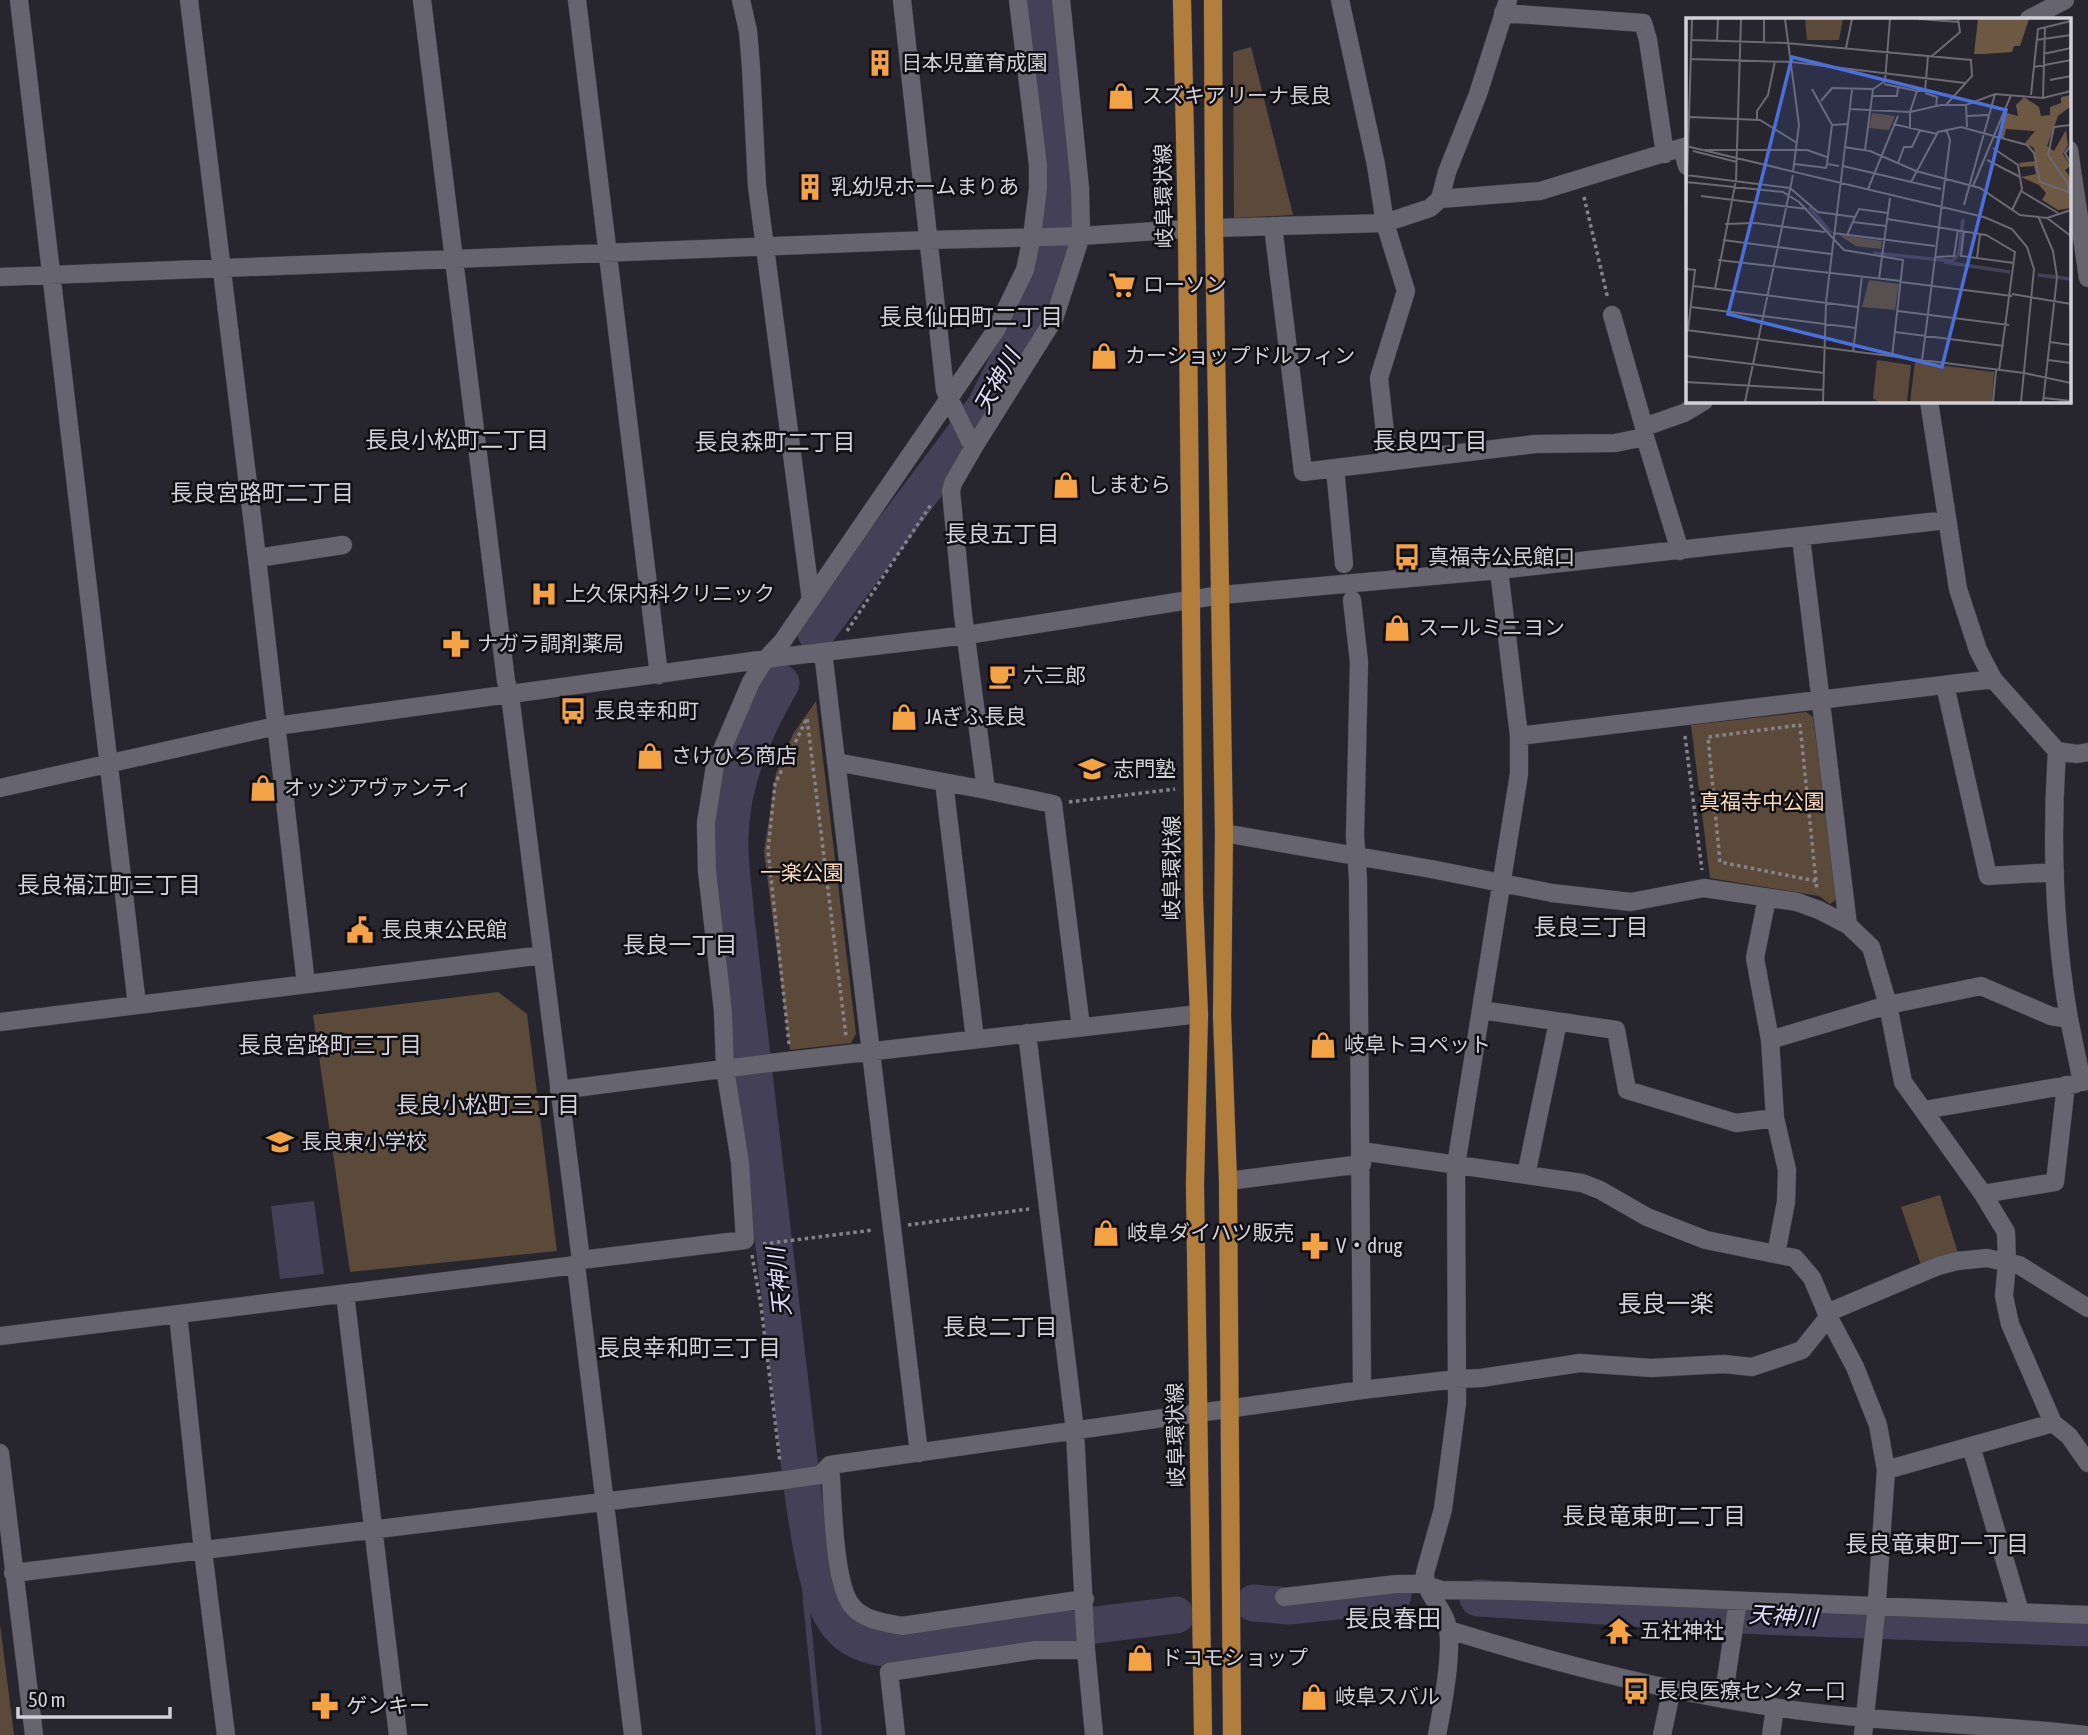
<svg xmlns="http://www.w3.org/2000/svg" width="2088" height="1735" font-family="'Asap Condensed','Noto Sans JP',sans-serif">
<rect width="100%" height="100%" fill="#27262f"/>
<path fill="#5b4a39" d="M1251 47 1293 215 1234 218 1233 52Z
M816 701 856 1034 851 1043 790 1050 764 852 776 773 793 734Z
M1806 712 1813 717 1837 899 1830 904 1819 896 1710 878 1691 725Z
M498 992 527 1014 557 1251 350 1272 313 1015Z
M1940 1195 1958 1253 1921 1265 1901 1207Z
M0 1624 14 1735H0Z"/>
<path fill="#444058" d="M314 1201 324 1274 280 1279 271 1206Z"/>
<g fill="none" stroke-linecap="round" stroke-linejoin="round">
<path stroke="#444058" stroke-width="6" d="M813 1556 803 1570 819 1735"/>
<path stroke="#444058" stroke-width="37" d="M816 633 985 407 1044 291 1060 191 1055 118 1041 0
M781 683C754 730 731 781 730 837 729 864 734 892 736 919L802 1486C806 1515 810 1544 817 1573 829 1623 845 1648 901 1649L1176 1615
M1478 1598 1760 1616 2088 1628
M1254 1603 1289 1606 1393 1595"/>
<defs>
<path id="minor" d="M19 0 137 1005
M189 0 257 558 306 984
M422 0 506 681 510 695 581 1260
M577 0 659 675
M741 0 748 31 751 67 757 186 811 600
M902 0 945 390 970 441 975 445
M1340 0 1376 165 1385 223 1406 291 1379 378 1388 460
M1503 13 1643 23 1648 40 1665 154
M2029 19 2065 0
M1682 148 1687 166
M2069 150 2088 278
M1440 199 1540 191 1687 146
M1273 226 1303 472 1335 468
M1214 228 1385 223 1430 208 1440 199 1447 172 1478 94 1508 0
M0 277 928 240 1081 236 1187 229
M1612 315 1644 427
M1929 401 1958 589 1978 650 1993 679
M1645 437 1644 427 1684 413 1704 401
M1801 538 1848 925
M257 558 343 545
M1344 564 1335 468 1535 444 1615 443 1645 437 1680 551
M1352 600 1359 662 1355 836 1358 879 1362 1390
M823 652 919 1453
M1945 685 1988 876 2055 872
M1519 736 1993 679 2057 751 2077 754 2088 752
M2057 751C2051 840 2054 931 2069 1019
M836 762 986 790 963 615 951 491 953 483 975 445 1054 319 1081 236 1080 188 1061 0
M944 782 975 1039
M0 788 276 726 781 657 967 635 1221 595 1499 570 1947 520
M986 790 1053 804 1081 1027
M1224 833 1431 869 1552 893 1631 902 1704 888 1797 902 1819 910 1848 925 1871 947 1888 1005 1981 986 2051 1016 2069 1019 2082 1082 2088 1081
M1767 898 1755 958 1770 1040 1775 1118 1787 1170 1786 1202 1776 1254
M1481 1010 1616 1030 1627 1090 1736 1123 1775 1118
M0 1022 543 955
M1027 1033 1075 1431 1086 1650 1094 1735
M1770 1040 1888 1005 1903 1082 1983 1194 2006 1232 2007 1263 2004 1296 2010 1324 2053 1423 2069 1436 2088 1463
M559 1090 770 1063 1199 1014
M1924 1110 2075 1084
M1361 1151 1582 1183 1600 1190 1647 1217 1706 1240 1795 1258 1812 1278 1828 1316 1855 1367 1878 1425 1886 1470 1876 1614 1863 1735
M1526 1175 1558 1022
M1228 1181 1362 1164
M1983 1194 2055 1182 2066 1085
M576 1265 633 1735
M345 1294 398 1735
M178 1314 203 1551 226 1735
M0 1336 576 1265 581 1260 745 1240 740 1162 725 1068 723 1011 707 871 706 823 715 766 751 682 765 660 782 642 996 330 1025 270 1032 237 1038 189V165L1018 0
M1971 1446 2020 1612
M0 1453 34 1735
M830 1465C833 1496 833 1584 852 1606 863 1620 885 1623 902 1626L1085 1599
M1886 1470 2053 1423
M13 1573 785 1480 820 1475 830 1465 1362 1390 1457 1379 1481 1378 1580 1363 1651 1368 1724 1364 1752 1367 1802 1350 1834 1310 1938 1266 1957 1261 1987 1258 2019 1265 2088 1308
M1284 1597 1397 1584H1424L1441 1590 1510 1591 2088 1615
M1449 1630C1555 1663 1663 1691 1773 1707 1876 1723 1981 1723 2085 1735
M1723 1699 1738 1601
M896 1735 889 1672 1035 1650H1086
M1437 1735C1442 1709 1455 1645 1446 1621 1440 1604 1424 1592 1425 1573L1443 1509 1457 1403 1456 1165 1519 774V736L1499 570
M1662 1735 1672 1688
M1771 1735 1775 1708"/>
<path id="major" d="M1182 0 1187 229 1194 900 1199 1014 1195 1185 1203 1735
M1213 0 1214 228 1224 833 1222 1016 1228 1181 1232 1735"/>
</defs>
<use href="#minor" stroke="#424149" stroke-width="19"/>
<use href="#major" stroke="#424149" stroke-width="19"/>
<path stroke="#84838a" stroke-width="3.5" stroke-dasharray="3.5 3.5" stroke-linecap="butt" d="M1584 197 1608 299
M847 631 932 503
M1685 736 1702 870
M1069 802 1175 789
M1816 881 1720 862 1708 737 1800 725 1817 891
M789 1044 768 850 775 784 807 718 846 1036
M908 1225 1029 1209
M763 1244 873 1230
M752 1255 761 1306 780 1462"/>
<use href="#minor" stroke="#65646f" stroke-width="18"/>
<use href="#major" stroke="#b27e3e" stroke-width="18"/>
</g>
<defs>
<symbol id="building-bare" viewBox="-9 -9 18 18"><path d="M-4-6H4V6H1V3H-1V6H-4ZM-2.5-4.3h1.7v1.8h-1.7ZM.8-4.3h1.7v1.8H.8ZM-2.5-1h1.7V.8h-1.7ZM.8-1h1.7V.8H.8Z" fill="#f4a344" stroke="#100f14" stroke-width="2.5" paint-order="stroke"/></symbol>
<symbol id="shop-bare" viewBox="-9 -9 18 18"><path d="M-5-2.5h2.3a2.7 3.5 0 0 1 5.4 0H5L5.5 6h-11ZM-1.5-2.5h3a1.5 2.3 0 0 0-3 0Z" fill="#f4a344" stroke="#100f14" stroke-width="2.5" paint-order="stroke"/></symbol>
<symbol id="supermarket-bare" viewBox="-9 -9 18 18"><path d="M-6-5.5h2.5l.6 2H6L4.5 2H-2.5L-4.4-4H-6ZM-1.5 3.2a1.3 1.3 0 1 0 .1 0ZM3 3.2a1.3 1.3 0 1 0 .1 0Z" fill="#f4a344" stroke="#100f14" stroke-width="2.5" paint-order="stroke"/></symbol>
<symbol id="bus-bare" viewBox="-9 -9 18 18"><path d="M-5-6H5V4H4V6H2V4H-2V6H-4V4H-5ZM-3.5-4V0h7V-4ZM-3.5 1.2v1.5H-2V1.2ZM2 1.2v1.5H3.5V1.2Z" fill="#f4a344" stroke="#100f14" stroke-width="2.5" paint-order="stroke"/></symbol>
<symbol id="hospital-bare" viewBox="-9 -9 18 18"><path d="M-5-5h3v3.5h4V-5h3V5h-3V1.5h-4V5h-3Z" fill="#f4a344" stroke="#100f14" stroke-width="2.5" paint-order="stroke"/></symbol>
<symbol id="pharmacy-bare" viewBox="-9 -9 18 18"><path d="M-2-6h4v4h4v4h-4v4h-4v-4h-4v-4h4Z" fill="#f4a344" stroke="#100f14" stroke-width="2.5" paint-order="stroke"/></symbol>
<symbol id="cafe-bare" viewBox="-9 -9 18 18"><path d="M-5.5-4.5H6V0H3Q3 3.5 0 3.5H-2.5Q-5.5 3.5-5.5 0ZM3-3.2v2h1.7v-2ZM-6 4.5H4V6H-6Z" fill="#f4a344" stroke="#100f14" stroke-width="2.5" paint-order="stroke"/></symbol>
<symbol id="school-bare" viewBox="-9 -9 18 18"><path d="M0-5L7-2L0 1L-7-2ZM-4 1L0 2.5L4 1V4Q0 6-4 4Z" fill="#f4a344" stroke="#100f14" stroke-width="2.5" paint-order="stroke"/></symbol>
<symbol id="civic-bare" viewBox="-9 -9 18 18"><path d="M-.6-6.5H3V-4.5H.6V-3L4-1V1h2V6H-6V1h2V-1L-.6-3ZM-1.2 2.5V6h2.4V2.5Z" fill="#f4a344" stroke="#100f14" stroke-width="2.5" paint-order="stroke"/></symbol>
<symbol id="temple-bare" viewBox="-9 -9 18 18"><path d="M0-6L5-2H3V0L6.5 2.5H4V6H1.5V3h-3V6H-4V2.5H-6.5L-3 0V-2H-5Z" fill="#f4a344" stroke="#100f14" stroke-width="2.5" paint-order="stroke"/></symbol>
</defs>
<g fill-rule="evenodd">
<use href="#building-bare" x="861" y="44" width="38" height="38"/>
<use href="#shop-bare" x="1102" y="77" width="38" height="38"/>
<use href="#building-bare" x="791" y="168" width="38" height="38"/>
<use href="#supermarket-bare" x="1103" y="266" width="38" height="38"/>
<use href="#shop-bare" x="1085" y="337" width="38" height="38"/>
<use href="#shop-bare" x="1047" y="466" width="38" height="38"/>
<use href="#bus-bare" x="1388" y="538" width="38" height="38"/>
<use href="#hospital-bare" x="525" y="575" width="38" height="38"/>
<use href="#shop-bare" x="1378" y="609" width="38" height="38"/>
<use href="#pharmacy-bare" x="437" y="625" width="38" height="38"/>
<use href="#cafe-bare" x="983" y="657" width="38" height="38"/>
<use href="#bus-bare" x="554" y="692" width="38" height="38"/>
<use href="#shop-bare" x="885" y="698" width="38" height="38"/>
<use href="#shop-bare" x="631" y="737" width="38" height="38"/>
<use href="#school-bare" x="1073" y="750" width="38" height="38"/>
<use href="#shop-bare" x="244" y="769" width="38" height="38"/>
<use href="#civic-bare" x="341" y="911" width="38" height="38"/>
<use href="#shop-bare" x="1304" y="1026" width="38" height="38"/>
<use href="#school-bare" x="261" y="1123" width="38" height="38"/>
<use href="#shop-bare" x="1087" y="1214" width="38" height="38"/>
<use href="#pharmacy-bare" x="1296" y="1227" width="38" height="38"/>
<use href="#temple-bare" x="1600" y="1612" width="38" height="38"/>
<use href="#shop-bare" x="1121" y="1639" width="38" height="38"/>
<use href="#bus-bare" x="1617" y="1672" width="38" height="38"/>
<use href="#shop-bare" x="1295" y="1678" width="38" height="38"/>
<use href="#pharmacy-bare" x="306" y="1687" width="38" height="38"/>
</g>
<g text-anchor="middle" stroke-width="5" stroke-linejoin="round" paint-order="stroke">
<g font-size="21" fill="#d2d1d7" stroke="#100f14" text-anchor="start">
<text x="901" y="70">日本児童育成園</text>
<text x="1142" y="103">スズキアリーナ長良</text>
<text x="831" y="194">乳幼児ホームまりあ</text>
<text x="1143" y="292">ローソン</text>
<text x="1125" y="363">カーショップドルフィン</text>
<text x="1087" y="492">しまむら</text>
<text x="1428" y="564">真福寺公民館口</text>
<text x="565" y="601">上久保内科クリニック</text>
<text x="1418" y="635">スールミニヨン</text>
<text x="477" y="651">ナガラ調剤薬局</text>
<text x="1023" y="683">六三郎</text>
<text x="594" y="718">長良幸和町</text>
<text x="925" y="724">JAぎふ長良</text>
<text x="671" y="763">さけひろ商店</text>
<text x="1113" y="776">志門塾</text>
<text x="284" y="795">オッジアヴァンティ</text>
<text x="381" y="937">長良東公民館</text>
<text x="1344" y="1052">岐阜トヨペット</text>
<text x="301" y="1149">長良東小学校</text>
<text x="1127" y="1240">岐阜ダイハツ販売</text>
<text x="1336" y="1253">V・drug</text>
<text x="1640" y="1638">五社神社</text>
<text x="1161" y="1665">ドコモショップ</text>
<text x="1657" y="1698">長良医療センター口</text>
<text x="1335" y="1704">岐阜スバル</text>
<text x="346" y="1713">ゲンキー</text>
</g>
<g font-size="21" fill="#d2d1d7" stroke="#100f14">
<text transform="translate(1164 196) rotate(-91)" y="7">岐阜環状線</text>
<text transform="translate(1172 868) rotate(-90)" y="7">岐阜環状線</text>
<text transform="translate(1176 1435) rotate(-91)" y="7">岐阜環状線</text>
</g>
<g font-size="21" fill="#fadab9" stroke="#100f14">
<text x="1762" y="809">真福寺中公園</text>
<text x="802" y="880">一楽公園</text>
</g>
<g font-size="23" fill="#d2d1d7" stroke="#100f14">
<text x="971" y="325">長良仙田町二丁目</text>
<text x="457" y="448">長良小松町二丁目</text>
<text x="1430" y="449">長良四丁目</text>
<text x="775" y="450">長良森町二丁目</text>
<text x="262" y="501">長良宮路町二丁目</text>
<text x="1002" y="542">長良五丁目</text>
<text x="109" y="893">長良福江町三丁目</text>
<text x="1591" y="935">長良三丁目</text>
<text x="680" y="953">長良一丁目</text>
<text x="330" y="1053">長良宮路町三丁目</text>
<text x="488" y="1113">長良小松町三丁目</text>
<text x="1000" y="1335">長良二丁目</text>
<text x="689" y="1356">長良幸和町三丁目</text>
<text x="1654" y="1524">長良竜東町二丁目</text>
<text x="1937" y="1552">長良竜東町一丁目</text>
</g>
<g font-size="23" font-style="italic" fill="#e1dcfb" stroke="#100f14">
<text transform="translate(997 381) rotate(-61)" y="8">天神川</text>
<text transform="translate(779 1282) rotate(-96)" y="8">天神川</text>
<text transform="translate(1783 1616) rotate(3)" y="8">天神川</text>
</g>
<g font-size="24" fill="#d2d1d7" stroke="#100f14">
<text x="1666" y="1312">長良一楽</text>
<text x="1393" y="1627">長良春田</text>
</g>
</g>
<g transform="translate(1686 18)">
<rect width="385" height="385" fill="#27262f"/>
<path d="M119 1H157L153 22H121ZM186 95 209 98 203 112 183 110ZM153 217 196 223 195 231 170 228ZM183 262 213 266 209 292 176 289ZM191 342 225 347 221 384H192L187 380ZM229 344 308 354 306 384H224Z" fill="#5b4a39"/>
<path d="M292 1H343L334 28H328L326 34 298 36H288ZM385 77V88L372 98 361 128 368 133 380 112 382 127 377 136 385 148 379 152 385 160V190L372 192 356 182 360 175 353 167 335 159 350 156 348 148 334 149 333 145 350 143 348 130 339 125 349 113 320 111 318 120 313 118 321 95 332 98 330 87 338 79 353 89 355 98 364 97V89L375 85V79Z" fill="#6d5844"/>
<path fill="none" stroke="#444058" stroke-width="3.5" d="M123 189 145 215M187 235 266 243 273 236 277 201M258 244 324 254M352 257 385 261"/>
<path fill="none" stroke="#6b6a72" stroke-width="2" d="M99 1 113 107 107 154M232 1 273 4M6 22 100 25 285 42 286 58 259 88M350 22 385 17M31 23 32 1M78 24V2M160 30 166 1M357 36 385 30M246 38 274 14 272 1M5 41 106 44M106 44 279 65M348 49 385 42M364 62 385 58M198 66 231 73M126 71 146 107M239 75 251 79 250 89M345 77 352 11 385 3M186 78H211L212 70M357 80 359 9M135 83 146 70 187 71M280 87 281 109M163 91 224 94 231 73H239L242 38M280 98 302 97M4 99 74 102 111 125M71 101V93L82 77 89 43M207 106 251 116M224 110V94L255 87H280L309 76 357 80 385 73M385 127 379 135 385 146M0 128 298 199 326 211 341 229 348 251 335 384M158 129 184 133 230 153 294 170 334 197 361 200 385 218M307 130 332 147 336 171 326 192M19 132H121L141 139M179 132 187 71 199 63 204 1M7 133 51 144M301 142 334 159M212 145 218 129H226L234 112M109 146 140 150 141 146M153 148 141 146 146 107 161 106M157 148 255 171M0 157 104 170 132 194 169 199 161 217M0 164 97 174 113 184 158 232 217 242 206 339M225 164 252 114 275 109 341 127 348 135 354 164 382 174 383 167 362 137 368 109 385 107M287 168 325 77M182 171 212 98M335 173 372 195M15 178 121 191M278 187 309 76M0 197 6 1M352 198 367 233 371 259 357 384M169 199 173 191 202 195M361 200 385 192M201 201 300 217 329 234 313 353M167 204 200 208M39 206 69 205 139 214M278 213 275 238 328 245M147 215 249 228M37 222 145 236M249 239 268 238 272 212M291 240 294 216M32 242 215 263M0 251 9 252 2 312M193 261 204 180M215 264 326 278M8 268 172 289M29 271 50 162 55 1M326 276 385 286M5 289 170 310M212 293 323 307M0 312 338 355 385 365M209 314 318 328M364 324 385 327M167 334 176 258M0 338 138 355M362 342 385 345M236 343 264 122 260 111M0 364 138 372M358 380 385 383M59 384 107 157M137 384 140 284 166 72M307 384 310 352"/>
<path fill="#4a6fd8" fill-opacity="0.15" stroke="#4a6fd8" stroke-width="3.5" d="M106 39 320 92 256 349 42 296Z"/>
<rect width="385" height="385" fill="none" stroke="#d2d1d7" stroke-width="3.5"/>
</g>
<path d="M18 1707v10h152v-10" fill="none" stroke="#d2d1d7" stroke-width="3.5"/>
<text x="28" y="1707" font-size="21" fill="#d2d1d7" stroke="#100f14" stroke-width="5" paint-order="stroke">50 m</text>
</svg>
